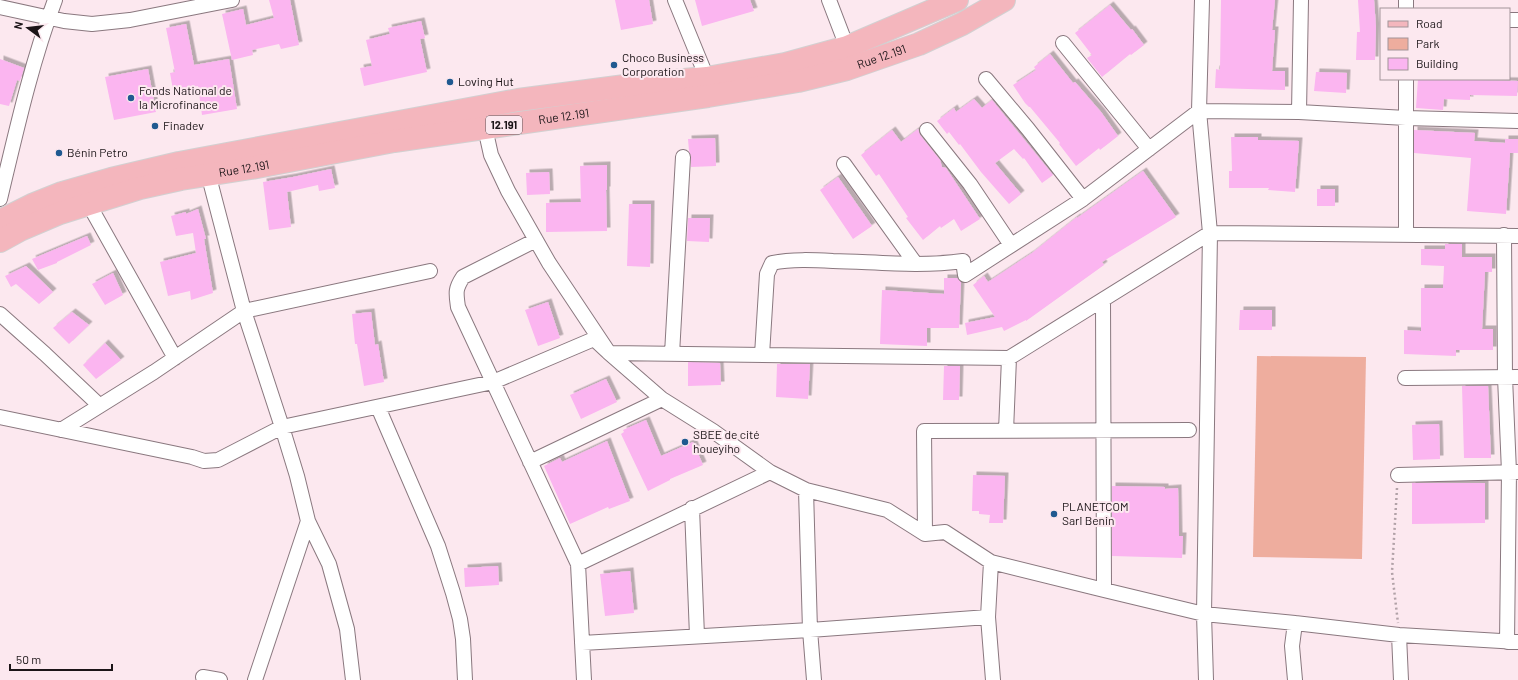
<svg xmlns="http://www.w3.org/2000/svg" width="1518" height="680" font-family="Barlow,sans-serif">
<defs>
<filter id="shadow"><feDropShadow dx="3.5" dy="-3.5" stdDeviation="0" flood-color="#0004"/></filter>
</defs>
<rect width="100%" height="100%" fill="#fce8ef"/>
<path fill="#eead9e" d="M1257 356 1366 357 1362 559 1253 557Z"/>
<path fill="#fbb5f0" filter="url(#shadow)" d="M269 0H290L299 45 281 49 279 44 252 50 253 55 232 60 222 14 243 9 246 25 274 18Z
M615 0H649L653 24 621 30Z
M695 0H750L754 11 702 26Z
M1221 0H1275L1272 30H1275L1272 71H1285V90L1215 88 1216 69 1220 70Z
M1358 0H1374L1376 27 1375 60H1356L1357 32H1360Z
M1110 5 1131 30 1132 29 1144 45 1131 55 1130 54 1102 77 1087 58 1092 55 1075 33Z
M421 21 425 38 420 39 427 72 364 86 360 68 372 66 366 40 390 34 388 28Z
M186 24 194 65 229 59 237 109 202 115 198 86 173 90 170 73 175 72 166 28Z
M1050 54 1073 83 1075 82 1101 112 1118 136 1100 150 1099 148 1076 166 1059 144 1060 143 1030 107H1029L1025 103 1013 85 1036 70 1034 67Z
M0 59 24 68 20 81 17 80 9 106 0 104Z
M148 69 156 112 114 120 105 77Z
M1316 72 1347 73 1346 93 1314 91Z
M1418 79 1518 81 1517 96 1470 95V100L1444 99 1443 110 1416 108Z
M974 99 982 108 992 100 1053 175 1042 183 1024 158 1023 159 1014 149 995 163 1021 194 1009 204 981 172 960 144 959 145 949 132 947 134 937 121 954 108 956 112Z
M918 129 920 135 940 160 942 167 946 168 980 219 961 231 954 219 941 228 940 226 923 240 906 218 908 217 879 174 876 176 861 155 892 130 901 142Z
M1414 130 1475 133 1474 141 1505 143V139H1518V153H1510L1506 214 1467 211 1471 158 1414 153Z
M1231 137H1258V140L1299 141 1295 192 1268 190 1269 188H1229V171H1232Z
M715 138 716 166 691 167V157L689 151 688 139Z
M607 165V190H606L607 231 546 232V203L581 202 580 166Z
M331 169 335 188 319 191 318 185 287 192 291 227 269 230 263 182 293 177Z
M1143 171 1176 217 1102 262 1104 265 1026 321V320L1004 331 1002 327 967 335 965 323 995 317 973 285 984 276 988 282 1032 253 1077 217V218Z
M549 172 550 194 527 195 526 173Z
M838 177 872 226 853 239 820 190Z
M1317 189H1335V206H1317Z
M629 204H651L650 267 627 266Z
M198 209 206 239H204L213 293 191 300 190 291 168 296 160 262 196 253 193 233 176 236 171 216 186 212V214Z
M688 218H710L709 242 687 241Z
M87 236 91 245 57 262V263L38 270 32 259Z
M1445 244H1462V257H1492V272H1485L1482 329H1493V350H1456V356L1404 354V330L1421 331V288H1443L1444 266 1421 265V249H1445Z
M26 266 53 292 39 304 16 284 11 287 5 276Z
M113 273 123 295 105 305 92 284Z
M944 278H957L961 282 959 328H927V346L880 344 882 290 944 294Z
M548 302 560 338 538 346 525 310Z
M1240 310H1272V330H1239Z
M72 312 89 325 69 344 53 328Z
M371 312 375 345 378 344 384 382 364 386 357 344H355L352 314Z
M105 343 121 360 96 379 83 365Z
M688 362 720 363 721 385 688 386Z
M777 364H810L808 399 776 397Z
M944 366H960L959 400H943Z
M606 379 617 402 581 419 570 395Z
M1462 386H1488L1491 458H1464Z
M646 420 661 456 693 442 703 465 670 479V480L648 491 621 434 624 432 623 430Z
M1439 424 1440 459 1413 460 1412 425Z
M607 441 630 501 609 509 608 507 570 524 544 466 560 458 562 462Z
M973 475 1005 476 1003 523H989L990 515 979 514V511H972Z
M1412 483H1485V523L1412 524Z
M1112 486 1165 487V489L1178 488 1179 536H1183L1182 558 1112 556Z
M498 566 499 585 465 587 464 568Z
M630 571 634 613 605 616 600 574Z"/>
<g fill="none" stroke-linecap="round" stroke-linejoin="round">
<defs>
<path id="street" d="M675 0 707 78
M829 0 847 47
M1202 0 1199 111 1210 233 1204 614 1206 680
M0 7 64 21 92 24 130 20 232 0
M1406 9V0
M1509 20H1518
M1063 43 1149 149
M986 79 1028 129 1083 199
M1299 112 1301 0
M485 128 491 155 508 191 549 263 609 353 662 399 713 431 770 472 806 490 887 510 925 534 945 532 991 562 1104 590 1204 614 1295 623 1399 635 1518 642
M927 130 970 184 1011 245
M844 164 915 263
M210 181 244 311 282 427 297 476 308 521 329 564 347 629 353 680
M0 199C16 132 31 64 55 0
M92 210 175 358
M1406 235V79
M1504 235 1505 377 1509 472 1507 642
M536 240 463 277C455 289 456 293 458 307L578 564 584 680
M1103 300 1104 590
M0 314 45 354 99 405
M672 354 683 157
M762 355 767 274 772 263C792 259 813 260 833 261 876 262 920 267 963 261L965 275 1083 199 1199 111 1299 112 1406 118 1518 121
M1405 378 1518 377
M378 407 438 546 453 593 460 619 463 639 465 680
M0 417 192 457 204 461 218 460 282 427 493 382 594 339 609 353 1009 358 1210 233 1518 236
M61 430 154 372 244 311 430 271
M1006 431 1009 358
M530 462 662 399
M1398 475 1518 472
M806 490 810 630 814 680
M692 508 697 636
M925 534 924 431 1189 430
M991 562 988 617 993 680
M578 564 770 472
M1399 635 1401 680
M582 643 810 630 988 617
M203 677 220 680
M255 680 308 521
M1295 680 1292 646 1295 623"/>
<g id="primary">
<path d="M0 221 32 205 62 193 111 179 179 163 518 100 648 83 707 78 785 64 847 47 957 0"/>
<path id="s1" d="M0 241 20 230 60 213 140 188 181 179 251 168 394 141 708 96 798 81 847 69 919 44 962 24 1004 0"/>
</g>
</defs>
<use href="#street" stroke="#8a787f" stroke-width="16"/>
<use href="#primary" stroke="#d2d0d1" stroke-width="24"/>
<path stroke="#b2a2a8" stroke-width="2.5" stroke-dasharray="2 3" stroke-linecap="butt" d="M1397 488 1392 572 1398 623"/>
<use href="#street" stroke="#fff" stroke-width="14"/>
<use href="#primary" stroke="#f4b6bd" stroke-width="22"/>
</g>
<g fill="#1f5990" stroke="#fce8ef" stroke-width="1.5">
<circle cx="614" cy="65" r="4"/>
<circle cx="450" cy="82" r="4"/>
<circle cx="131" cy="98" r="4"/>
<circle cx="155" cy="126" r="4"/>
<circle cx="59" cy="153" r="4"/>
<circle cx="685" cy="442" r="4"/>
<circle cx="1054" cy="514" r="4"/>
</g>
<g text-anchor="middle" stroke-width="4" stroke-linejoin="round" paint-order="stroke">
<rect fill="#fce8ef" stroke="#5f5458" stroke-width="1" x="486" y="116" width="36" height="18" rx="3"/>
<g font-size="11" font-weight="bold" fill="#1c1518">
<text x="504" y="129">12.191</text>
</g>
<g font-size="12" fill="#1c1518" stroke="#fce8ef">
<text dy="4" stroke="none"><textPath href="#s1" startOffset="904">Rue 12.191</textPath></text>
<text dy="4" stroke="none"><textPath href="#s1" startOffset="580">Rue 12.191</textPath></text>
<text dy="4" stroke="none"><textPath href="#s1" startOffset="256">Rue 12.191</textPath></text>
</g>
<g font-size="12" fill="#1c1518" stroke="#fce8ef" text-anchor="start">
<text x="622" y="62">Choco Business<tspan x="622" dy="14">Corporation</tspan></text>
<text x="458" y="86">Loving Hut</text>
<text x="139" y="95">Fonds National de<tspan x="139" dy="14">la Microfinance</tspan></text>
<text x="163" y="130">Finadev</text>
<text x="67" y="157">Bénin Petro</text>
<text x="693" y="439">SBEE de cité<tspan x="693" dy="14">houeyiho</tspan></text>
<text x="1062" y="511">PLANETCOM<tspan x="1062" dy="14">Sarl Benin</tspan></text>
</g>
</g>
<rect x="1380" y="8" width="130" height="72" fill="#fce8ef" stroke="#a29499"/>
<rect x="1388" y="21" width="20" height="6" fill="#f4b6bd" stroke="#a29499"/>
<text x="1416" y="28" font-size="12" fill="#1c1518">Road</text>
<rect x="1388" y="38" width="20" height="12" fill="#eead9e" stroke="#a29499"/>
<text x="1416" y="48" font-size="12" fill="#1c1518">Park</text>
<rect x="1388" y="58" width="20" height="12" fill="#fbb5f0" stroke="#a29499"/>
<text x="1416" y="68" font-size="12" fill="#1c1518">Building</text>
<g transform="translate(28 28) rotate(285)" stroke="#fce8ef" stroke-width="3" paint-order="stroke">
<path d="M0-3L7 15L0 10L-7 15Z" fill="#1c1518"/>
<text y="-6" font-size="11" font-weight="bold" text-anchor="middle" fill="#1c1518">N</text>
</g>
<path d="M10 664v6h102v-6" fill="none" stroke="#1c1518" stroke-width="2"/>
<text x="16" y="664" font-size="12" fill="#1c1518" stroke="#fce8ef" stroke-width="3" paint-order="stroke">50 m</text>
</svg>
